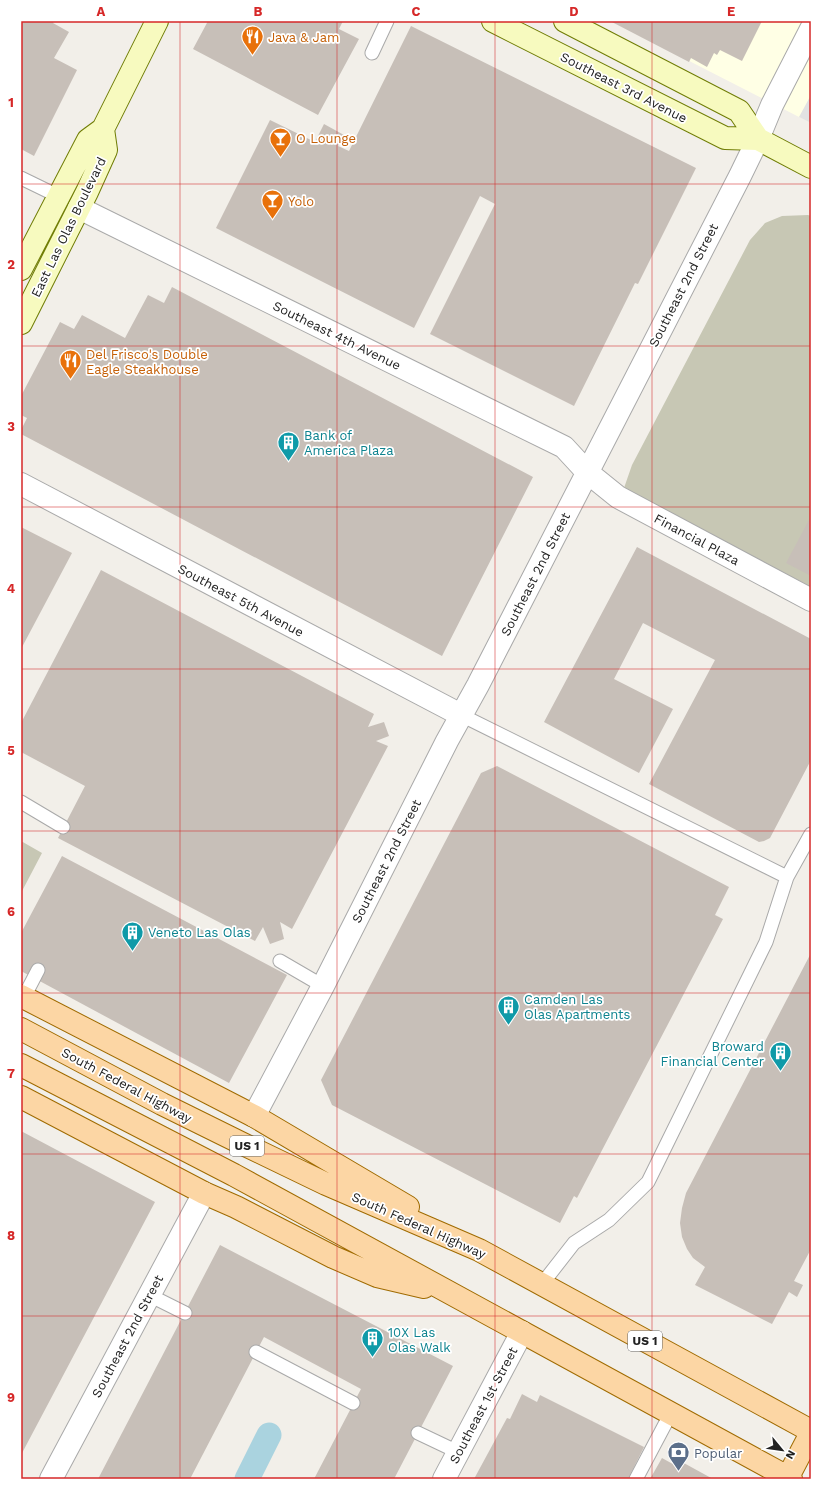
<svg xmlns="http://www.w3.org/2000/svg" width="832" height="1500" font-family="'Work Sans',sans-serif">
<rect width="100%" height="100%" fill="#f2efe9"/>
<path fill="#ffffe5" d="M611 21H811V123L799 117Z"/>
<path fill="#c7c7b4" d="M808 215 811 216V587L624 488 632 465 750 240 765 223 782 216Z
M21 841 42 853 21 893Z"/>
<path fill="#e2e2e2" d="M811 95V123L799 117Z"/>
<g fill="none" stroke-linecap="round" stroke-linejoin="round">
<path stroke="#aad3df" stroke-width="25" d="M247 1479 269 1435"/>
</g>
<path fill="#c7bfb8" d="M21 21H54L53 23 69 32 54 58 77 70 34 156 21 149Z
M208 21H343L339 29 359 39 318 115 193 49Z
M610 21H762L742 61 720 50 717 55 714 53 707 67 691 58 689 62Z
M411 26 696 168 638 284 635 283 574 406 430 334 495 204 480 196 414 328 216 228 270 120 315 142 324 124 344 135 338 146 349 151Z
M172 287 533 477 442 656 21 434V430L27 418 21 415V396L60 322 74 329 82 315 125 338 148 295 164 303Z
M811 516V576L786 563Z
M21 527 72 553 21 649Z
M637 547 811 639V760L770 838 764 841 759 842 649 784 715 660 643 623 614 679 673 709 639 773 544 722Z
M101 570 374 714 368 727 384 722 389 736 376 741 388 746 292 929 280 922 284 939 270 944 263 927 255 941 58 838 85 786 21 752V723Z
M497 766 729 887 715 915 723 919 577 1198 574 1196 560 1223 332 1105 321 1080 481 773Z
M62 856 287 975 229 1083 21 971V933Z
M811 953V1249L794 1281 803 1285 797 1297 789 1292 772 1324 695 1285 705 1267 693 1258 687 1249 682 1237 680 1223 682 1208 686 1193Z
M21 1131 155 1202 21 1455Z
M220 1245 453 1366 394 1479H314L361 1389 264 1337 190 1479H98Z
M522 1394 537 1402 540 1395 644 1447 628 1479H474L507 1418 510 1419Z
M662 1458 680 1468 682 1462 713 1479H650Z"/>
<g fill="none" stroke-linecap="round" stroke-linejoin="round">
<defs>
<path id="lane" d="M372 53 387 21
M21 178 58 196
M461 715 787 877 811 834
M21 802 63 827
M280 961 323 986
M24 997 38 970
M542 1284 574 1243 609 1220 648 1182 766 942 787 877
M149 1295 185 1313
M256 1352 353 1403
M418 1433 458 1452
M636 1479 671 1413"/>
<path id="street" d="M79 208 564 447 587 472 618 497 811 600
M21 484 461 715
M254 1116 323 986 447 741 478 685 740 176 758 139 772 105 811 29
M51 1479 204 1193
M444 1479 522 1332"/>
<path id="secondary" d="M493 21 725 138 758 139 811 167
M565 21 739 111 758 139
M21 269 88 140 103 129 157 21
M21 323 87 192 106 150 103 129"/>
<path id="primary" d="M21 996 254 1116 408 1207
M21 1029 162 1104 243 1144 326 1184 479 1250 811 1431
M21 1065 234 1175 791 1479
M21 1097 204 1193 236 1207 333 1257 377 1276 424 1287
M788 1477 811 1433"/>
</defs>
<use href="#lane" stroke="#a9a9a9" stroke-width="15"/>
<use href="#street" stroke="#a9a9a9" stroke-width="24"/>
<use href="#secondary" stroke="#707d05" stroke-width="24"/>
<use href="#primary" stroke="#a06b00" stroke-width="24"/>
<use href="#lane" stroke="#fff" stroke-width="13"/>
<use href="#street" stroke="#fff" stroke-width="22"/>
<use href="#secondary" stroke="#f7fabf" stroke-width="22"/>
<use href="#primary" stroke="#fcd6a4" stroke-width="22"/>
</g>
<path fill="none" stroke="#d62828" stroke-width="1" stroke-opacity="0.55" d="M180 21V1479M337 21V1479M495 21V1479M652 21V1479M21 184H811M21 346H811M21 507H811M21 669H811M21 831H811M21 993H811M21 1154H811M21 1316H811"/>
<defs>
<symbol id="restaurant-pin" viewBox="-11 -11 22 30"><path d="M0 17L-7.5 6A9.5 9.5 0 1 1 7.5 6Z" fill="#e8710a" stroke="#fff"/><path d="M-5-6h1v4h1v-4h1v4h1v-4h1v5L-1.5 .5V6h-2V.5L-5-1ZM5-6V6H3V1.5H1.5Q1.5-4 5-6Z" fill="#fff"/></symbol>
<symbol id="bar-pin" viewBox="-11 -11 22 30"><path d="M0 17L-7.5 6A9.5 9.5 0 1 1 7.5 6Z" fill="#e8710a" stroke="#fff"/><path d="M-6-5H6L.8 .8V4.5H3.5V6h-7V4.5H-.8V.8Z" fill="#fff"/></symbol>
<symbol id="building-pin" viewBox="-11 -11 22 30"><path d="M0 17L-7.5 6A9.5 9.5 0 1 1 7.5 6Z" fill="#0f9aa8" stroke="#fff"/><path d="M-4-6H4V6H1V3H-1V6H-4ZM-2.5-4.3h1.7v1.8h-1.7ZM.8-4.3h1.7v1.8H.8ZM-2.5-1h1.7V.8h-1.7ZM.8-1h1.7V.8H.8Z" fill="#fff"/></symbol>
<symbol id="bank-pin" viewBox="-11 -11 22 30"><path d="M0 17L-7.5 6A9.5 9.5 0 1 1 7.5 6Z" fill="#5c6f8a" stroke="#fff"/><path d="M-6-4H6V4H-6ZM0-2.3a2.3 2.3 0 1 0 0 4.6a2.3 2.3 0 1 0 0-4.6Z" fill="#fff"/></symbol>
</defs>
<g fill-rule="evenodd">
<use href="#restaurant-pin" x="240" y="24" width="25" height="34"/>
<use href="#bar-pin" x="268" y="126" width="25" height="34"/>
<use href="#bar-pin" x="260" y="188" width="25" height="34"/>
<use href="#restaurant-pin" x="58" y="348" width="25" height="34"/>
<use href="#building-pin" x="276" y="430" width="25" height="34"/>
<use href="#building-pin" x="120" y="920" width="25" height="34"/>
<use href="#building-pin" x="496" y="994" width="25" height="34"/>
<use href="#building-pin" x="768" y="1040" width="25" height="34"/>
<use href="#building-pin" x="360" y="1326" width="25" height="34"/>
<use href="#bank-pin" x="666" y="1440" width="25" height="34"/>
</g>
<g text-anchor="middle" stroke-width="3.5" stroke-linejoin="round" paint-order="stroke">
<g fill="#fff" stroke="#646464" stroke-width="1">
<rect x="230" y="1136" width="34" height="20" rx="3"/>
<rect x="628" y="1331" width="34" height="20" rx="3"/>
</g>
<g font-size="12" font-weight="bold" fill="#222">
<text x="247" y="1150">US 1</text>
<text x="645" y="1345">US 1</text>
</g>
<g font-size="13" fill="#c56008" stroke="#fff" text-anchor="start">
<text x="268" y="42">Java &amp; Jam</text>
<text x="296" y="143">O Lounge</text>
<text x="288" y="206">Yolo</text>
<text x="86" y="359">Del Frisco's Double<tspan x="86" dy="15">Eagle Steakhouse</tspan></text>
</g>
<g font-size="13" fill="#222" stroke="#fff">
<text transform="translate(624 87) rotate(27)" y="5">Southeast 3rd Avenue</text>
<text transform="translate(68 227) rotate(-64)" y="5">East Las Olas Boulevard</text>
<text transform="translate(683 285) rotate(-63)" y="5">Southeast 2nd Street</text>
<text transform="translate(337 335) rotate(26)" y="5">Southeast 4th Avenue</text>
<text transform="translate(697 539) rotate(28)" y="5">Financial Plaza</text>
<text transform="translate(535 574) rotate(-63)" y="5">Southeast 2nd Street</text>
<text transform="translate(241 600) rotate(28)" y="5">Southeast 5th Avenue</text>
<text transform="translate(386 861) rotate(-63)" y="5">Southeast 2nd Street</text>
<text transform="translate(127 1085) rotate(28)" y="5">South Federal Highway</text>
<text transform="translate(419 1225) rotate(24)" y="5">South Federal Highway</text>
<text transform="translate(127 1336) rotate(-62)" y="5">Southeast 2nd Street</text>
<text transform="translate(483 1405) rotate(-62)" y="5">Southeast 1st Street</text>
</g>
<g font-size="13" fill="#0d838f" stroke="#fff" text-anchor="start">
<text x="304" y="440">Bank of<tspan x="304" dy="15">America Plaza</tspan></text>
<text x="148" y="937">Veneto Las Olas</text>
<text x="524" y="1004">Camden Las<tspan x="524" dy="15">Olas Apartments</tspan></text>
<text x="764" y="1051" text-anchor="end">Broward<tspan x="764" dy="15">Financial Center</tspan></text>
<text x="388" y="1337">10X Las<tspan x="388" dy="15">Olas Walk</tspan></text>
</g>
<g font-size="13" fill="#4e5e75" stroke="#fff" text-anchor="start">
<text x="694" y="1458">Popular</text>
</g>
</g>
<rect width="832" height="1500" fill="none" stroke="#ffffff" stroke-width="44"/>
<g transform="translate(782 1450) rotate(119)" stroke="#ffffff" stroke-width="3" paint-order="stroke">
<path d="M0-3L7 15L0 10L-7 15Z" fill="#222222"/>
<text y="-6" font-size="11" font-weight="bold" text-anchor="middle" fill="#222222">N</text>
</g>
<rect x="22" y="22" width="788" height="1456" fill="none" stroke="#d62828" stroke-width="1.5"/>
<g font-size="13" text-anchor="middle" font-weight="bold" fill="#d62828">
<text x="101" y="16">A</text>
<text x="258" y="16">B</text>
<text x="416" y="16">C</text>
<text x="574" y="16">D</text>
<text x="731" y="16">E</text>
<text x="11" y="107">1</text>
<text x="11" y="269">2</text>
<text x="11" y="431">3</text>
<text x="11" y="593">4</text>
<text x="11" y="755">5</text>
<text x="11" y="916">6</text>
<text x="11" y="1078">7</text>
<text x="11" y="1240">8</text>
<text x="11" y="1402">9</text>
</g>
</svg>
